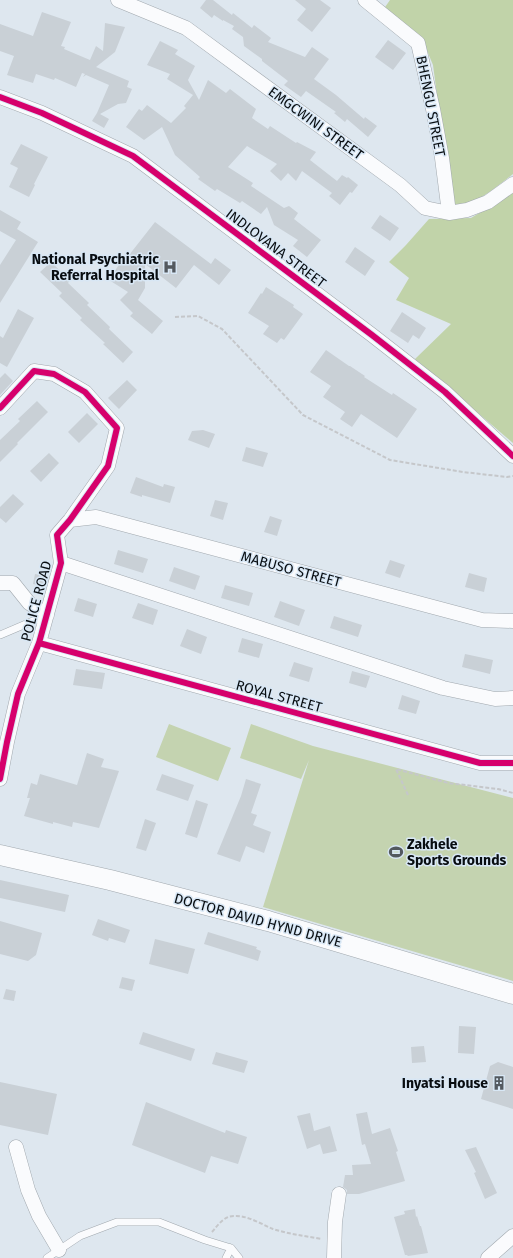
<svg xmlns="http://www.w3.org/2000/svg" width="513" height="1258" font-family="'Fira Sans',sans-serif">
<rect width="100%" height="100%" fill="#dee7ef"/>
<path fill="#c4d3b0" d="M169 724 231 748 218 781 156 757Z
M251 724 313 746 513 798V981L263 907 309 760 301 779 240 758Z"/>
<path fill="#c1d3a9" d="M390 0H513V174C491 191 480 202 452 208L433 65 423 41 383 10Z
M513 193V443L415 359 451 324 396 300 409 278 389 262 406 245 429 219 471 218Z"/>
<path fill="#c9d0d6" d="M206 0H213L232 15 233 13 252 28 254 25 271 38 268 42 305 57 312 47 329 59 314 79 336 95 364 119 365 117 377 126 368 137 347 119 345 122 334 113 336 112 306 91 301 97 284 85 288 81 262 61V59L244 46 243 37 232 29 234 26 223 20V21L214 15 212 18 200 8Z
M295 0H320L331 8 312 32 297 20 306 9Z
M42 12 71 22 61 46 65 47 64 49 90 60 96 46 103 51 105 23 125 27 115 52 96 67 129 81 127 87 132 89 126 103 118 104 100 114 109 119 104 128 92 121 97 113 109 85 86 75 83 77 85 74 82 73 76 87 55 78 54 80 36 74 33 83 7 75 14 56 0 51V24L33 36Z
M388 40 406 53 393 70 375 57Z
M160 41 178 50 175 54 195 66 188 80 199 100 208 80 226 93 230 89 256 109 252 118 268 129 270 126 296 143 297 142 316 152 310 160 337 181 342 175 347 178 348 177 358 185 352 193 350 192 340 205 329 196 332 193 302 171 296 181 288 173 281 181 270 171 277 164 247 146 228 167 253 183 251 186 284 208 289 206 298 213 294 219 321 240 307 257 293 246 298 240 274 225 267 207 261 214 242 201 240 203 217 189 215 191 198 179 200 177 175 155 162 127 144 140 126 127 139 109 142 111 147 105 171 123 186 108 184 106 193 95 167 79 170 74 147 65Z
M21 144 48 157 34 184 35 185 29 197 9 187 18 168 10 164Z
M0 210 21 222 17 229 38 242 0 303V265L16 240 0 231Z
M380 215 399 228 390 241 371 228Z
M155 222 211 264 215 258 231 270 219 285 194 265 176 288 145 264V288L138 300 163 321 152 334 130 316 133 313 120 300 128 292 109 280 120 263 122 264Z
M355 247 375 261 365 276 345 262Z
M51 262 70 280 68 283 89 303 87 305 110 327 109 329 133 352 123 363 103 344 105 343 80 320 82 318 59 296 62 293 40 272Z
M266 287 294 305 293 307 303 314 284 340 281 338 277 343 263 334 269 326 248 313 261 293 262 294Z
M18 309 34 318 7 367 0 363V336L3 338Z
M402 312 426 328 419 339 413 335 408 343 390 331Z
M326 350 349 366H350L365 376 364 377 392 395 393 393 417 409 397 438 361 414 352 427 340 419 345 412 323 397 331 386 310 372Z
M5 373 13 381 0 395V378Z
M127 380 137 390 119 409 108 398Z
M37 401 48 412 17 443 18 444 0 462V440L20 421 18 419Z
M87 413 98 424 79 443 68 432Z
M203 430 215 434 209 448 188 440 192 431Z
M246 447 268 453 263 467 242 461Z
M49 453 59 463 41 482 30 471Z
M136 477 163 487 164 484 175 487 170 503 142 495V497L130 493Z
M13 494 24 504 6 523 0 518V507Z
M215 500 228 503 223 520 210 516Z
M270 516 282 520 277 536 264 532Z
M118 550 148 559 143 573 114 564Z
M390 560 405 565 400 578 385 573Z
M174 567 200 576 195 590 169 581Z
M469 573 487 578 484 592 465 587Z
M35 574 45 576 43 586 33 584Z
M225 585 253 593 249 606 221 598Z
M78 598 97 604 93 617 74 611Z
M280 601 305 610 299 626 274 617Z
M138 603 158 610 153 625 132 618Z
M334 616 362 625 358 637 330 628Z
M187 629 207 637 201 654 180 646Z
M242 638 263 644 259 658 238 652Z
M465 654 493 660 490 674 462 667Z
M294 662 313 668 309 682 289 676Z
M76 669 105 673 102 689 73 685Z
M352 671 370 676 366 688 349 683Z
M402 695 420 701 416 714 398 709Z
M87 753 104 759 101 767 119 771 99 828 73 822 72 827 53 822V824L24 816 30 798H27L31 783 37 785 40 774 77 785Z
M162 774 194 785 188 801 156 790Z
M246 779 261 784 251 813 257 815 253 825 271 832 264 853 246 846 240 862 217 854 241 796Z
M196 800 208 804 197 838 185 834Z
M145 819 156 823 146 851 136 848Z
M0 880 69 895 65 912 0 898Z
M98 919 130 930 125 943 109 938 108 941 92 935Z
M0 921 42 933 36 955 28 961 0 954Z
M208 932 257 947 256 949 261 951 258 961 204 944Z
M155 939 195 949 188 974 149 964Z
M122 977 135 980 132 991 119 988Z
M6 989 16 991 14 1001 3 999Z
M459 1026 476 1027 474 1054 458 1053Z
M143 1032 195 1049 191 1061 139 1044Z
M424 1046 426 1062 412 1063 411 1047Z
M216 1052 248 1061 244 1073 212 1064Z
M498 1062 513 1067V1109L481 1099 490 1066Z
M0 1082 57 1094 48 1135 0 1125Z
M146 1102 225 1133 226 1130 247 1137 238 1164 211 1156 205 1173 132 1145Z
M367 1112 372 1134 390 1128 398 1151 396 1152 405 1181 359 1194H347V1190L343 1187 345 1175H353L352 1165 371 1164 365 1144 362 1145 356 1114Z
M310 1113 314 1131 330 1126 337 1151 323 1154 320 1144 307 1149 297 1116Z
M476 1147 497 1193 485 1199 474 1173 476 1172 465 1150Z
M415 1209 416 1217 417 1216 420 1226H421L428 1253 408 1256 407 1255H405L394 1217 405 1214 404 1211Z"/>
<g fill="none" stroke-linecap="round" stroke-linejoin="round">
<defs>
<path id="lane" d="M0 635 47 615
M47 1258 80 1236 117 1222H159L205 1240 231 1248 239 1258
M226 1258 231 1248"/>
<path id="street" d="M118 0 186 28 400 185 425 208 449 213 467 210 488 202 513 184
M365 0 418 43 433 109 442 158 449 213
M0 97 42 113 133 156 372 335 445 392 513 456
M0 408 34 371 54 374 85 392 117 428 108 466 70 520 57 535 61 563 39 643 18 694 7 742 0 779
M70 520 96 517 482 620 513 621
M61 563 443 688 495 699 513 698
M0 583H13L29 603 47 615
M39 643 480 763H513
M16 1147 28 1190 39 1216 59 1250
M334 1258 335 1222 339 1194
M488 1258 513 1236"/>
<path id="secondary" d="M0 855 110 880 268 921 513 994"/>
</defs>
<use href="#lane" stroke="#a1a8ae" stroke-width="8"/>
<use href="#street" stroke="#a1a8ae" stroke-width="15"/>
<use href="#secondary" stroke="#a1a8ae" stroke-width="21"/>
<path stroke="#c5c7ca" stroke-width="2" stroke-dasharray="4 2" stroke-linecap="butt" d="M175 317 198 316 222 329 303 415 390 460 463 472 507 477 513 476
M408 795 396 769 448 783 498 789 513 793
M212 1232C218 1225 224 1216 234 1216 247 1215 261 1224 273 1229 289 1234 305 1236 322 1239"/>
<use href="#lane" stroke="#fafbfd" stroke-width="7"/>
<use href="#street" stroke="#fafbfd" stroke-width="14"/>
<use href="#secondary" stroke="#fafbfd" stroke-width="20"/>
<defs>
<path id="cycleway" d="M0 97 42 113 133 156 372 335 445 392 513 456
M0 408 34 371 54 374 85 392 117 428 108 466 70 520 57 535 61 563 39 643 18 694 7 742 0 779
M39 643 480 763H513"/>
</defs>
<use href="#cycleway" stroke="#d8e7f5" stroke-width="8"/>
<use href="#cycleway" stroke="#d6006c" stroke-width="6"/>
</g>
<defs>
<symbol id="hospital-bare" viewBox="-9 -9 18 18"><path d="M-5-5h3v3.5h4V-5h3V5h-3V1.5h-4V5h-3Z" fill="#53595f" stroke="#d8e7f5" stroke-width="2.5" paint-order="stroke"/></symbol>
<symbol id="stadium-bare" viewBox="-9 -9 18 18"><path d="M0-5a6.5 5 0 1 0 0 10a6.5 5 0 1 0 0-10ZM-3.5-1.8h7v3.6h-7Z" fill="#53595f" stroke="#d8e7f5" stroke-width="2.5" paint-order="stroke"/></symbol>
<symbol id="building-bare" viewBox="-9 -9 18 18"><path d="M-4-6H4V6H1V3H-1V6H-4ZM-2.5-4.3h1.7v1.8h-1.7ZM.8-4.3h1.7v1.8H.8ZM-2.5-1h1.7V.8h-1.7ZM.8-1h1.7V.8H.8Z" fill="#53595f" stroke="#d8e7f5" stroke-width="2.5" paint-order="stroke"/></symbol>
</defs>
<g fill-rule="evenodd">
<use href="#hospital-bare" x="160" y="257" width="20" height="20"/>
<use href="#stadium-bare" x="386" y="842" width="20" height="20"/>
<use href="#building-bare" x="489" y="1073" width="20" height="20"/>
</g>
<g text-anchor="middle" stroke-width="3" stroke-linejoin="round" paint-order="stroke">
<g font-size="14" fill="#080d11" stroke="#d8e7f5">
<text transform="translate(431 106) rotate(79)" y="5">BHENGU STREET</text>
<text transform="translate(316 123) rotate(36)" y="5">EMGCWINI STREET</text>
<text transform="translate(276 248) rotate(37)" y="5">INDLOVANA STREET</text>
<text transform="translate(291 569) rotate(15)" y="5">MABUSO STREET</text>
<text transform="translate(36 601) rotate(-75)" y="5">POLICE ROAD</text>
<text transform="translate(279 696) rotate(15)" y="5">ROYAL STREET</text>
<text transform="translate(258 920) rotate(15)" y="5">DOCTOR DAVID HYND DRIVE</text>
</g>
<g font-size="14" font-weight="bold" fill="#080d11" stroke="#d8e7f5" text-anchor="end">
<text x="159" y="264">National Psychiatric<tspan x="159" dy="16">Referral Hospital</tspan></text>
<text x="407" y="849" text-anchor="start">Zakhele<tspan x="407" dy="16">Sports Grounds</tspan></text>
<text x="488" y="1088">Inyatsi House</text>
</g>
</g>
</svg>
